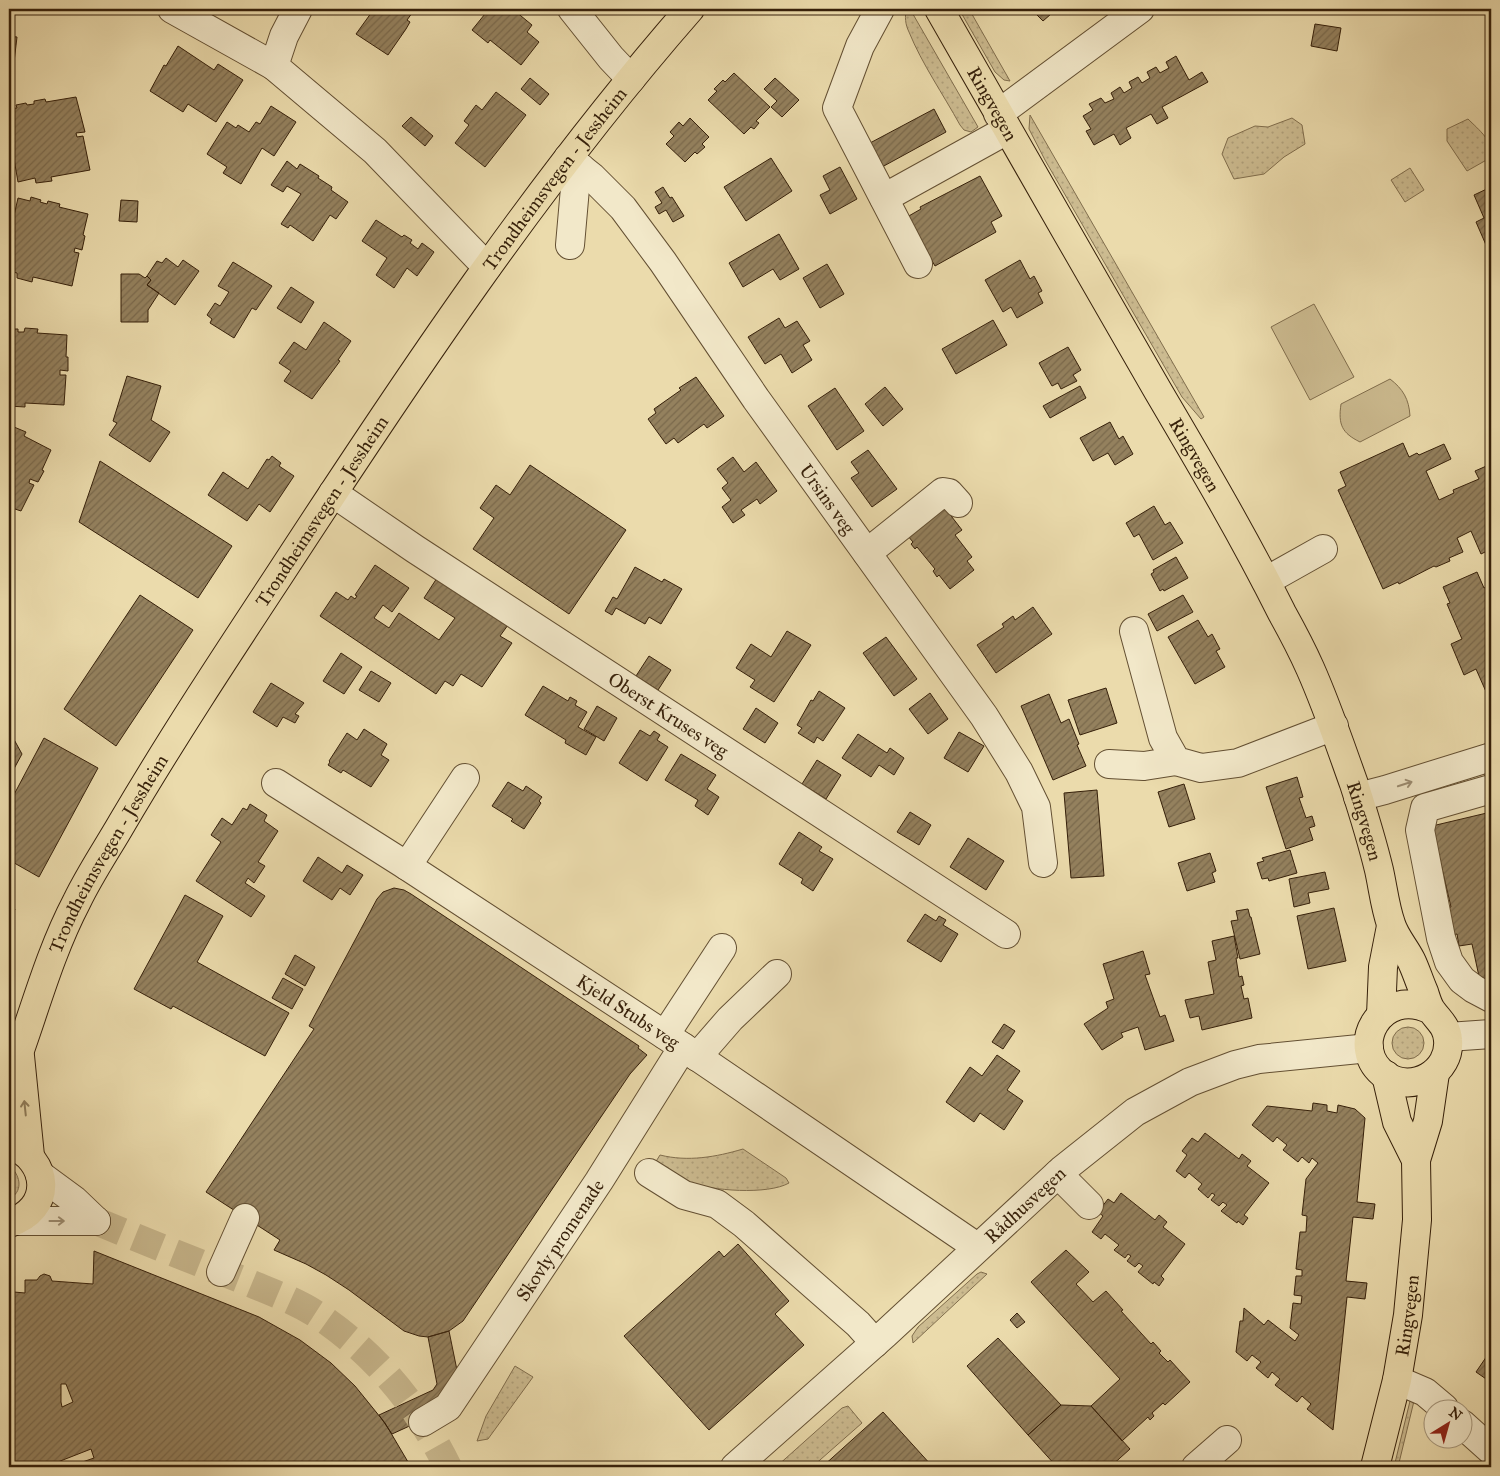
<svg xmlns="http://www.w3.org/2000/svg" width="1500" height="1476" font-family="'IM FELL Great Primer',serif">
<defs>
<pattern id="green-dots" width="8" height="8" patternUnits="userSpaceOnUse" patternTransform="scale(1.25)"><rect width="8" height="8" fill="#ccbb90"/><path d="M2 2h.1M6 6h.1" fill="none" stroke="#b0a07b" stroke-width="1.8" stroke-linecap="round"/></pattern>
<pattern id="building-hatch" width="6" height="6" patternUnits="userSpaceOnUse" patternTransform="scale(1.25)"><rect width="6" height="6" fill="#94815e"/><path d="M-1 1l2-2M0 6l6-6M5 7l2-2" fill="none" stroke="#7a694c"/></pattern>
</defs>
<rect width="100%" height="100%" fill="#ebdbac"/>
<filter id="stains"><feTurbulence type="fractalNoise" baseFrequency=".004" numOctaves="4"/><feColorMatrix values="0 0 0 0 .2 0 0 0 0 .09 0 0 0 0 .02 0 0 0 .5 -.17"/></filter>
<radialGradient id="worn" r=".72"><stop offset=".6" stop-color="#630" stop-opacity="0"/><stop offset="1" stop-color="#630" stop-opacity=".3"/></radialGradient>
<path fill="url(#green-dots)" stroke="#816e4d" d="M906 9H910L978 127 971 132 964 130 960 125C943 94 922 64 909 32 905 24 905 17 906 9Z
M959 9H969L1010 81 1004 80 995 72Z
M1030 115 1204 417 1201 419 1182 397 1045 160 1029 129Z
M1292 118 1302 125 1305 144 1284 157 1264 174 1234 179 1222 154 1228 138 1255 126 1268 127Z
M1468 119C1478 129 1496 143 1490 158L1467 171 1447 141V129Z
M1410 168 1424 190 1405 202 1391 180Z
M1392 1043a16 16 0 1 1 32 0a16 16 0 1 1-32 0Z
M743 1149 786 1178 789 1183C768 1195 711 1191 689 1182 678 1177 666 1169 655 1163L660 1155C688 1162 716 1157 743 1149Z
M11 1167C21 1177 23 1192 9 1199V1169Z
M981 1272 987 1274 913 1343 912 1336 918 1327 977 1274Z
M515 1366 533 1377 488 1439 477 1441 486 1416Z
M1410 1401H1414L1398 1467H1394Z
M848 1406 862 1423 812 1467H776L842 1408Z"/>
<path fill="#ccbb90" stroke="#816e4d" d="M1314 304 1354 377 1310 400 1271 327Z
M1390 379C1403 389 1409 399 1410 416L1360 442C1342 433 1338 425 1341 404Z"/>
<path fill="url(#building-hatch)" stroke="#36200a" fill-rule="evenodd" d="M374 9H415L407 20 410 22 406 29 388 55 356 34Z
M489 9H517L515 11 532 25 527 32 539 42 521 65 490 40 488 43 472 30Z
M1031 9H1050L1048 11 1051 14 1043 21Z
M1315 24 1341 28 1337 51 1311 46Z
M9 36 17 37 12 79 9 78Z
M178 46 214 70 218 64 243 80 216 122 188 104 183 112 150 91 164 65 166 66Z
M1176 56 1189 80 1202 72 1208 82 1162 107 1168 118 1157 124 1151 114 1126 128 1131 138 1120 145 1114 134 1094 145 1086 131 1091 129 1083 116 1093 110 1089 104 1101 98 1105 103 1114 99 1111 93 1120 87 1124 93 1132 88 1129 82 1138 77 1142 83 1150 78 1147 72 1156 67 1160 73 1169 68 1166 62Z
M734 73 770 107 756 121 759 123 754 129 751 127 744 134 708 100 717 91 714 89 723 80 725 82Z
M530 78 549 94 540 105 521 89Z
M775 78 799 100 782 117 771 107 777 101 764 89Z
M496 92 526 115 485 167 455 143 469 125 464 121 476 105 482 110Z
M76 97 85 132 76 133 77 137 83 136 90 170 51 177 52 181 36 183 35 178 18 182 9 130V109L17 108 16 105 26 103 27 105 34 104V101L45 99 46 102Z
M271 106 296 122 274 156 262 148 241 184 223 173 227 167 207 154 227 122 236 128 238 125 249 132 256 122 260 124Z
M934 109 946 132 882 167 870 143Z
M411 117 433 136 425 146 402 126Z
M690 118 709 137 702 144 705 147 697 154 695 152 685 162 666 144 674 136 670 132 679 122 683 126Z
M771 158 792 191 746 221 724 187Z
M287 161 297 169 300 164 319 176 318 178 332 187 331 190 348 202 336 219 330 215 313 241 290 225 288 228 281 224 301 194 287 186 283 192 271 185Z
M840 167 857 199 830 214 820 195 830 190 823 176Z
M980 176 1002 216 991 222 996 232 935 266 907 217 921 209 920 207Z
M663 187 670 198 672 197 684 216 673 222 666 210 659 214 655 207 662 203 655 192Z
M1491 187V242L1486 245 1476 222 1484 218 1474 195Z
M31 197 41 200 40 202 47 204 48 201 60 204 59 207 88 214 83 235 85 236 82 250 75 248 74 252 79 253 72 286 33 277 32 282 17 278V273L9 271V238L18 198 30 201Z
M121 200 138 201 137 222 119 221Z
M376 220 402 237 404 235 412 240 410 243 418 249 422 243 434 252 417 276 407 268 394 288 376 275 387 258 362 241Z
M779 234 799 269 780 280 773 269 743 287 729 263Z
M166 258 178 267 183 260 199 271 175 305 147 285 151 280 147 276 157 261 162 263Z
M1020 260 1030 279 1034 276 1042 291 1038 293 1043 303 1017 318 1011 307 1003 312 985 280Z
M233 262 272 286 256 310 252 308 234 338 210 323 212 319 207 315 215 303 220 306 229 292 218 286Z
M827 264 844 294 820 308 803 278Z
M121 274H139L145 278 147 276 151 280 147 285 159 293 148 310V322H121Z
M291 287 314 302 301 323 277 308Z
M779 318 785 328 797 321 810 341 803 345 812 360 792 373 781 354 765 364 748 337Z
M993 320 1007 345 956 374 942 349Z
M324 322 351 341 338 360 340 361 312 399 284 381 291 371 279 363 294 342 306 350Z
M25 328 38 329 37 333 67 335 66 357H68V371L60 370V375H66L64 405 25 403V407L9 406V329H18V332H24Z
M1068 347 1081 370 1073 375 1077 381 1061 389 1058 383 1052 386 1039 363Z
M127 376 161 386 151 420 170 432 150 462 109 435 117 423 113 421Z
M696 377 724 416 707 428 704 424 678 443 674 438 666 444 648 419 656 413 654 409 681 390 679 388Z
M1080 386 1086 398 1050 418 1043 406Z
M885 387 903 409 883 426 865 404Z
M835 388 864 431 837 450 808 406Z
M1110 422 1119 439 1123 436 1133 454 1115 465 1108 453 1093 461 1080 438Z
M14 427 26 432 24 436 51 450 42 470 44 471 38 482 30 479 29 483 34 485 21 511 9 507V428L13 430Z
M1403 443 1409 457 1417 453 1419 455 1444 444 1451 459 1426 471 1439 500 1454 493 1453 490 1479 479 1475 471 1491 464V549L1481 554 1471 531 1457 538 1463 552 1449 558 1450 561 1436 567 1434 566 1399 584 1398 582 1383 589 1338 490 1346 486 1340 472Z
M868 450 897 489 872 507 851 478 859 473 851 462Z
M272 456 281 463 279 466 294 476 270 512 259 504 247 521 208 495 223 472 248 489 267 459 269 460Z
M733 457 744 472 756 462 777 491 760 504 757 499 741 510 745 515 733 523 722 507 731 500 722 488 728 483 717 469Z
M100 461 232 546 198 598 79 522Z
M530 465 626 530 569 614 473 549 494 518 480 508 496 485 510 495Z
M938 499 962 530 955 535 972 557 967 561 974 570 950 589 939 575 937 577 933 571 935 569 917 547 915 549 911 544 913 542 901 528Z
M1154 506 1165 525 1170 522 1183 543 1153 560 1139 534 1134 537 1126 523Z
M1176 557 1188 578 1164 591 1163 589 1160 591 1151 574 1154 572 1153 570Z
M375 565 409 588 392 612 383 605 374 618 389 628 399 613 439 640 455 618 424 598 437 578 508 625 500 636 512 643 482 687 461 674 453 686 445 681 436 694 320 616 336 592 348 600 351 596 355 599 357 596 355 595Z
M635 567 662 582 664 579 682 589 661 624 649 617 645 624 616 608 612 615 605 611 613 597 617 599Z
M1477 572 1484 588 1488 586 1491 594V703L1476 669 1464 675 1451 644 1462 639 1447 604 1450 603 1443 587Z
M140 595 193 630 116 746 64 709Z
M1183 595 1193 612 1157 631 1148 614Z
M1033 607 1052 634 996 673 977 645 1004 627 1002 624 1013 616 1015 620Z
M1198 620 1208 637 1212 634 1220 649 1216 651 1225 667 1195 684 1168 637Z
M787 631 811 645 774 702 750 687 755 680 736 668 751 644 771 657Z
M886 637 917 679 894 696 863 653Z
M341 653 362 667 344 694 323 681Z
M649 656 671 670 658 690 636 676Z
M371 671 391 683 379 702 359 690Z
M271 683 304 703 295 714 299 716 295 723 283 717 277 727 253 712Z
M543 686 568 701 570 697 577 701 575 705 587 712 578 727 596 737 586 755 565 743 566 740 525 715Z
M1106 688 1117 723 1080 735 1068 700Z
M819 691 845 708 823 741 817 737 814 743 798 733 802 728 797 725 811 700 813 701Z
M930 693 948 719 928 734 909 709Z
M1049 694 1061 723 1069 719 1079 744 1077 745 1086 766 1053 780 1021 706Z
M597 706 617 718 604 741 584 729Z
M756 708 778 723 765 743 743 729Z
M9 715 11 716V734L22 754 9 778Z
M364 729 387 744 381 755 389 760 371 787 343 770 341 773 328 765 330 762 329 761 347 733 357 740Z
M640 730 650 736 654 731 660 735 657 740 668 747 647 781 619 763Z
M959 732 984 746 968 772 944 758Z
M858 734 887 753 890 748 904 758 894 775 879 765 871 777 842 758Z
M44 738 98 768 39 877 9 860V804Z
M681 754 716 775 707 789 719 797 708 815 695 806 698 800 665 780Z
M817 760 841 775 826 799 802 784Z
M1297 777 1303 797 1299 798 1306 818 1312 816 1315 826 1309 828 1313 840 1286 849 1266 787Z
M508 782 523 791 526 786 542 797 539 801 541 803 524 829 511 821 513 819 492 806Z
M1184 784 1195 819 1169 827 1158 792Z
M1097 790 1104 876 1071 878 1064 793Z
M250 804 267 815 264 821 278 831 258 862 265 866 254 883 248 878 245 883 265 896 251 917 196 881 221 842 211 835 222 818 232 825 243 808 247 810Z
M910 812 931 825 919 845 897 832Z
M1491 812V979L1480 981 1472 944 1459 946 1457 934 1452 935 1446 908 1451 907 1432 826Z
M799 832 822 847 819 851 833 859 813 891 801 883 803 879 779 864Z
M968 838 1004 861 986 890 950 867Z
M1290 850 1297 873 1269 881 1268 878 1262 879 1257 863 1264 861 1262 858Z
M1210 853 1216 871 1212 873 1215 882 1187 891 1178 863Z
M318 857 342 873 347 865 363 875 350 895 340 888 332 900 303 881Z
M1325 872 1329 889 1308 893 1310 903 1294 907 1289 879Z
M394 888 404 890 411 894 639 1046 638 1048 647 1055 630 1074 463 1321 449 1331 428 1337 419 1336 404 1331 349 1290 326 1275 306 1264 274 1250 280 1240 206 1192 314 1029 309 1026 377 899 383 892Z
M185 895 223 916 197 962 289 1013 265 1056 173 1006 171 1009 134 989Z
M9 907 15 909 9 926Z
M1334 908 1346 961 1308 969 1297 916Z
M1248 909 1250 917H1251L1260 954 1240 959 1231 921 1238 920 1236 911Z
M925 914 936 921 939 916 946 920 943 925 958 934 941 962 907 941Z
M1234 936 1238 958H1236L1239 977 1242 976 1244 985 1241 986 1244 999 1248 998 1252 1018 1202 1030 1199 1016 1190 1018 1185 1000 1214 994 1208 962 1216 960 1212 941Z
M1143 951 1150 974 1145 975 1160 1017 1165 1015 1174 1041 1145 1050 1138 1027 1121 1033 1123 1037 1102 1050 1084 1024 1108 1008 1106 1002 1114 999 1103 964Z
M295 955 315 967 305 986 285 974Z
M283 978 303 989 292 1009 272 998Z
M1004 1024 1015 1031 1003 1049 992 1042Z
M997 1055 1020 1071 1007 1090 1023 1101 1004 1130 980 1113 974 1122 946 1102 970 1067 982 1076Z
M1313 1103 1327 1105V1111L1337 1113 1338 1105 1355 1109 1365 1118 1357 1202 1375 1204 1373 1219 1353 1217 1346 1281 1367 1283 1365 1299 1347 1297 1333 1430 1307 1409 1311 1404 1302 1396 1297 1402 1275 1385 1280 1379 1272 1372 1268 1378 1256 1368 1261 1362 1252 1355 1247 1361 1236 1352 1240 1321H1243L1244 1308 1264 1325 1268 1320 1295 1341 1299 1335 1290 1328 1293 1303 1301 1304 1302 1296 1294 1295 1296 1276H1302V1270L1296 1269 1300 1232H1306L1307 1216 1302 1215 1306 1179 1318 1163 1312 1158 1309 1163 1302 1157 1298 1162 1283 1150 1287 1145 1277 1137 1273 1142 1252 1125 1267 1106 1312 1111Z
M1205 1133 1239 1159 1242 1154 1251 1161 1247 1166 1269 1183 1244 1215 1248 1218 1243 1225 1238 1221 1237 1223 1221 1211 1227 1205 1223 1202 1219 1206 1211 1200 1215 1195 1212 1193 1208 1198 1198 1189 1202 1184 1189 1173 1185 1178 1176 1171 1187 1155 1182 1151 1192 1138 1198 1142Z
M1121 1193 1155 1220 1159 1215 1167 1222 1163 1227 1185 1244 1161 1276 1164 1279 1159 1286 1154 1282 1153 1284 1138 1272 1143 1266 1139 1263 1135 1267 1127 1261 1131 1256 1128 1254 1125 1258 1114 1250 1119 1245 1105 1234 1101 1239 1092 1232 1103 1216 1098 1212 1108 1199 1114 1203Z
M738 1244 789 1301 775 1314 804 1345 709 1430 624 1336 719 1251 724 1257Z
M1066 1250 1089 1272 1076 1284 1093 1302 1106 1291 1123 1310 1121 1311 1151 1344 1153 1342 1161 1351 1159 1353 1168 1362 1170 1360 1190 1382 1165 1405 1163 1403 1152 1413 1154 1416 1150 1420 1148 1417 1122 1441 1091 1406 1120 1379 1031 1282Z
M94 1251 259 1317 300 1340 331 1363 355 1386 385 1423 411 1467H68L94 1458 91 1449 45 1467H9V1334H13L14 1292 25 1293V1280H37L40 1276 44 1274 50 1276 52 1281 93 1284ZM61 1384H66L73 1402 62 1407 61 1402Z
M1017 1313 1025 1322 1017 1328 1010 1320Z
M449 1331 459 1380 438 1413 392 1434 379 1415 433 1390 437 1384 428 1337Z
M998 1338 1061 1405 1028 1435 967 1366Z
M1491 1350V1377L1489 1381 1476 1372Z
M1061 1405 1091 1406 1130 1449 1110 1467H1057L1028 1435Z
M883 1412 932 1466 931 1467H822Z"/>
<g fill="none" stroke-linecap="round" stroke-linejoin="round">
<path stroke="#c7b68c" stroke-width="28" stroke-dasharray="28 14" stroke-linecap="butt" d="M96 1221C144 1241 192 1260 240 1279 265 1290 293 1299 316 1314 376 1354 416 1403 448 1467"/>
<defs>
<g id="minor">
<path d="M172 9 274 66"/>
<path d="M298 9 284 36 274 66 375 151 487 267"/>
<path d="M572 9 611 58 631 79"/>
<path d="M880 9 860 46 837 108 918 264"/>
<path d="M998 114 1140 9"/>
<path id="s1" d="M568 158 592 177 623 208 663 262 756 399 984 716 1019 772 1036 807 1043 863"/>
<path d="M884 198 1007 130"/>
<path d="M570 245 575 188 581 168"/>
<path id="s2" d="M333 493 415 549 1006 934"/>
<path d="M867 553 943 492 949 493 958 503"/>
<path d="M1266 581 1323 549"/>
<path d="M1134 631 1163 738 1176 761 1201 768 1238 763 1334 726"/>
<path d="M1109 764 1144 766 1176 761"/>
<path id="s3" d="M276 783 407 866 683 1047 977 1247"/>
<path d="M1491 789 1425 808 1420 830 1441 938 1449 962 1462 980 1474 989 1491 998"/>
<path d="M1358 797 1385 790 1491 757"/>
<path d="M407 866 465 778"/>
<path d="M665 1035 722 948"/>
<path d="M1448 1037 1491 1034"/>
<path d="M697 1057 730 1019 777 974"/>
<path d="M649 1173 684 1195 717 1204 744 1224 858 1324 875 1343"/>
<path d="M1058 1174 1089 1205"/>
<path d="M40 1175 74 1200 96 1221"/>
<path d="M17 1221H96"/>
<path d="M221 1272 245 1218"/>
<path d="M1397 1380 1425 1392 1444 1408"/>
<path id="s4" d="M423 1422 448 1407 599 1181 683 1047"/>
<path d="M1462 1424 1491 1450"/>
<path id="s5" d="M735 1467 885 1334 1062 1170 1135 1112 1190 1082 1235 1065 1259 1059 1369 1048"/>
<path d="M1196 1467 1227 1440"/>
</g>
<g id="major">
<path id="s6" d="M939 9C1011 136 1085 264 1158 391 1201 464 1244 537 1282 613 1292 631 1302 650 1310 668 1327 706 1340 745 1354 784 1363 812 1372 841 1379 870 1383 888 1385 907 1391 924 1395 937 1405 948 1411 960 1416 970 1419 981 1424 992 1426 998 1428 1006 1432 1011 1439 1021 1447 1026 1448 1040 1451 1072 1413 1094 1386 1076 1346 1048 1381 985 1431 1010"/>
<path d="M1381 1015 1383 967 1391 926"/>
<path d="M20 1056 30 1156"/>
<path d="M1386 1075 1397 1122 1416 1160"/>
<path id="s7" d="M9 1080C32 1021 47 958 77 901 90 874 107 849 122 823 172 738 226 656 280 574 407 379 537 184 690 9"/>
<path d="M9 1144C51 1160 53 1210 9 1223"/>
<path id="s8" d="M1375 1467 1397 1380 1408 1315 1417 1220 1416 1160 1428 1121 1435 1073"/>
</g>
</defs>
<use href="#minor" stroke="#634f32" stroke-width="30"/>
<use href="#major" stroke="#36200a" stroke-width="30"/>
<use href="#minor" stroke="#f2e8c9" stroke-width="28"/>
<use href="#major" stroke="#ebdbac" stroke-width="28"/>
</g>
<defs><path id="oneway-shaft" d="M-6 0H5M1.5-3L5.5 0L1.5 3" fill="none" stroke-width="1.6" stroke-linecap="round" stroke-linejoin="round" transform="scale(1.25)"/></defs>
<g stroke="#9d8e73">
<use href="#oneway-shaft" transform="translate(1405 784) rotate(-18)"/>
<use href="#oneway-shaft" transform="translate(57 1221)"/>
</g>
<use stroke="#907e5b" href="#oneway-shaft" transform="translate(25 1108) rotate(-96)"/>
<g text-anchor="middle" stroke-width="4" stroke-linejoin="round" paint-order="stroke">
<g font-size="19" fill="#36200a" stroke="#f2e8c9">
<text dy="7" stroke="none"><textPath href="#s6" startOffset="109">Ringvegen</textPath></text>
<text dy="7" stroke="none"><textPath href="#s7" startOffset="1058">Trondheimsvegen - Jessheim</textPath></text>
<text dy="7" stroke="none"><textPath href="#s6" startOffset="514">Ringvegen</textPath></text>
<text dy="7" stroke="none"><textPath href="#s1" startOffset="430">Ursins veg</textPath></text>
<text dy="7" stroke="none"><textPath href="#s7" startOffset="652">Trondheimsvegen - Jessheim</textPath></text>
<text dy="7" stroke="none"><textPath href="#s2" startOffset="402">Oberst Kruses veg</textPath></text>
<text dy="7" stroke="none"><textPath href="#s6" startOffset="919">Ringvegen</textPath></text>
<text dy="7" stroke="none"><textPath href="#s7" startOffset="248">Trondheimsvegen - Jessheim</textPath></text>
<text dy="7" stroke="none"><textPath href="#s3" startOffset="420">Kjeld Stubs veg</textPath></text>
<text dy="7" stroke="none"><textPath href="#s5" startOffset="391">Rådhusvegen</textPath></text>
<text dy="7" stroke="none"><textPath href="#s4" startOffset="230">Skovly promenade</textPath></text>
<text dy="7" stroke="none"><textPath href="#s8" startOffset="155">Ringvegen</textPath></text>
</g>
</g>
<rect width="1500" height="1476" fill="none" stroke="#ebdbac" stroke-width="30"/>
<rect x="10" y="10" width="1480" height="1456" fill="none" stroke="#36200a" stroke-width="2.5"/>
<rect x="15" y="15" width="1470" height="1446" fill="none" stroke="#36200a"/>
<g transform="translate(1448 1424) rotate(37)"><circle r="24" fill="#f2e8c9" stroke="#a7987d"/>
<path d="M0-4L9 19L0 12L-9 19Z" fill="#8f2418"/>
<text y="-8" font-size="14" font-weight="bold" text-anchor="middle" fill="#36200a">N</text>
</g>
<rect width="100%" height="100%" filter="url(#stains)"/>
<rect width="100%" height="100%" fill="url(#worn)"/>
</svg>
